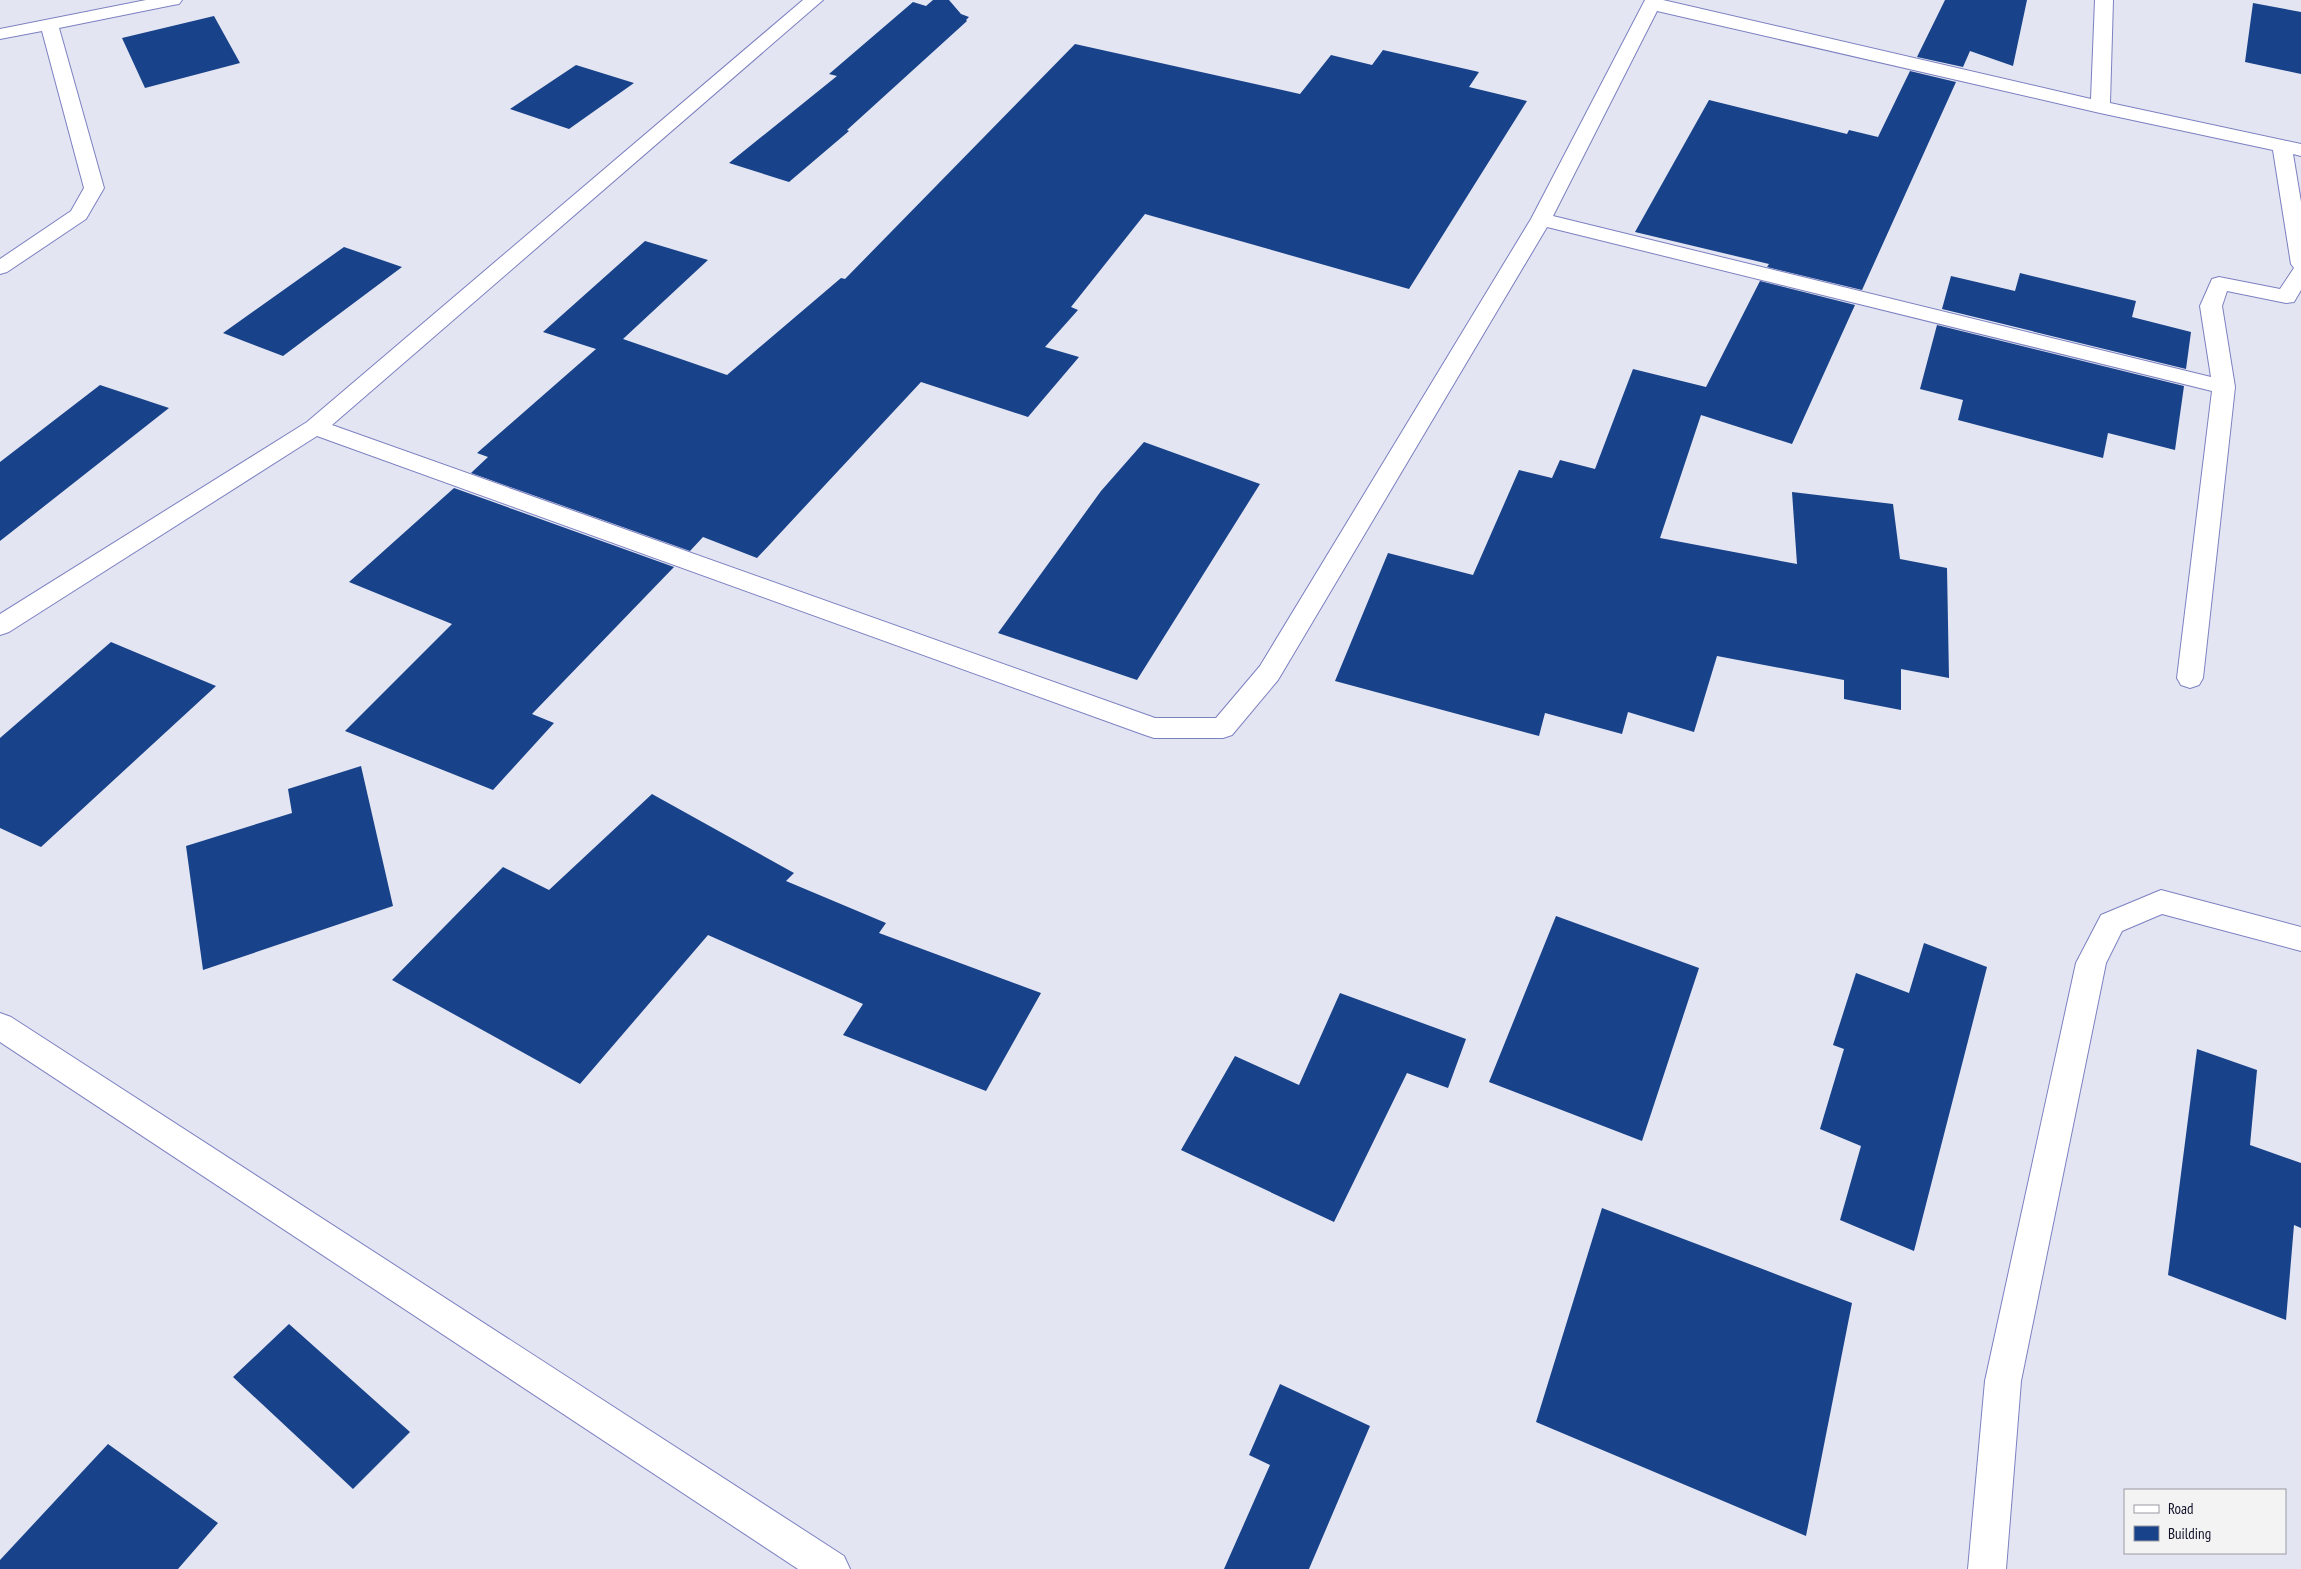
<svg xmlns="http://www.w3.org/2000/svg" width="2301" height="1569" font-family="'PT Sans Narrow',sans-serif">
<rect width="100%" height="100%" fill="#e3e5f3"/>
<path fill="#184289" d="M933 0H949L961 14 969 17 966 20 967 21 847 130 849 131 789 182 729 163 837 76 829 74 913 2 926 6Z
M1945 0H2027L2013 66 1970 51 1963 67 1917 57Z
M2253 3 2301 12V74L2245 62Z
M214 16 240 63 145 88 122 38Z
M1075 44 1300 94 1331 55 1372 65 1383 50 1479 72 1469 87 1527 101 1409 289 1145 214 1071 307 1078 310 1045 347 1079 357 1028 417 921 382 757 558 703 537 690 551 471 473 488 457 477 453 596 349 543 332 645 241 708 260 623 339 727 375 841 278 845 279Z
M576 65 634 83 569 129 510 109Z
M1910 71 1956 82 1862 290 1767 267 1769 264 1635 232 1709 100 1847 134 1849 130 1878 137Z
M344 247 402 267 283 356 223 333Z
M2020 273 2136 301 2132 317 2191 332 2186 369 1942 309 1951 276 2015 291Z
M1760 281 1855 305 1792 444 1701 415 1660 538 1797 564 1792 492 1893 504 1900 559 1947 568 1949 678 1901 669V710L1844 699V680L1717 656 1694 732 1628 712 1622 734 1545 713 1539 736 1335 681 1388 553 1473 575 1519 470 1552 478 1560 460 1595 469 1633 369 1706 387Z
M1937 325 2184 386 2175 450 2108 433 2103 458 1958 420 1963 400 1920 389Z
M100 385 169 408 0 541V462Z
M1144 442 1260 484 1137 680 998 633 1101 491Z
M454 488 674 567 532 714 554 723 493 790 345 731 452 624 349 582Z
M111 642 216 686 41 847 0 828V738Z
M361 766 393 906 203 970 186 846 292 813 288 789Z
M652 794 794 873 786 881 886 923 879 933 1041 993 986 1091 843 1035 863 1004 708 935 580 1084 392 980 503 867 549 890Z
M1556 916 1699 968 1642 1141 1489 1082Z
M1924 943 1987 967 1914 1251 1840 1220 1861 1146 1820 1129 1844 1049 1833 1045 1856 973 1909 993Z
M1340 993 1466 1039 1448 1088 1407 1073 1334 1222 1181 1150 1235 1056 1299 1085Z
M2197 1049 2257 1070 2250 1145 2301 1163V1228L2294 1225 2286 1320 2168 1275Z
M1602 1208 1852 1303 1806 1536 1536 1422Z
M289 1324 410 1432 353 1489 233 1377Z
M1280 1384 1370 1426 1309 1569H1224L1270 1465 1249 1455Z
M108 1444 218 1523 178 1569H0V1560Z"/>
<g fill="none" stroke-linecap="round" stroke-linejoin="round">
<defs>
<path id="minor" d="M146 0H182L179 4 173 5 59 28 104 188 86 219 7 272 0 274V259L71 211 84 188 42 31 0 39V29Z
M803 0H823L332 425 1155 718H1216L1260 666 1531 219 1645 0H1663L2091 99 2095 0H2113L2110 103 2301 144V156L2293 154 2301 202V290L2294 302 2286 303 2227 291 2222 306 2235 387 2203 678 2199 685 2190 688 2181 685 2177 678 2212 391 1547 227 1278 680 1232 735 1223 738H1154L1145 735 317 436 9 632 0 635V614L307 422ZM1657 11 2100 113 2273 150 2291 264 2294 268 2280 289 2219 277 2212 279 2200 306 2211 377 1553 216Z
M2161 890 2301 927V951L2162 914 2122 931 2106 963 2021 1381 2006 1569H1968L1985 1381 2076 963 2101 915Z
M0 1013 11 1017 844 1556 850 1569H798L0 1042Z"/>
</defs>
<use href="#minor" stroke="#7c80c0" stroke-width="2"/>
<use href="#minor" fill="#fff" fill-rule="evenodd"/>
</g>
<rect x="2124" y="1489" width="162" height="65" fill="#f3f3f3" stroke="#9999a3"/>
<rect x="2134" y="1505" width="25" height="8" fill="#ffffff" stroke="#9999a3"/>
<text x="2168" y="1514" font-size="15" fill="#11112a">Road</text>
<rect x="2134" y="1526" width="25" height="15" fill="#184289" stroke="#9999a3"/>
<text x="2168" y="1539" font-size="15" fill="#11112a">Building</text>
</svg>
